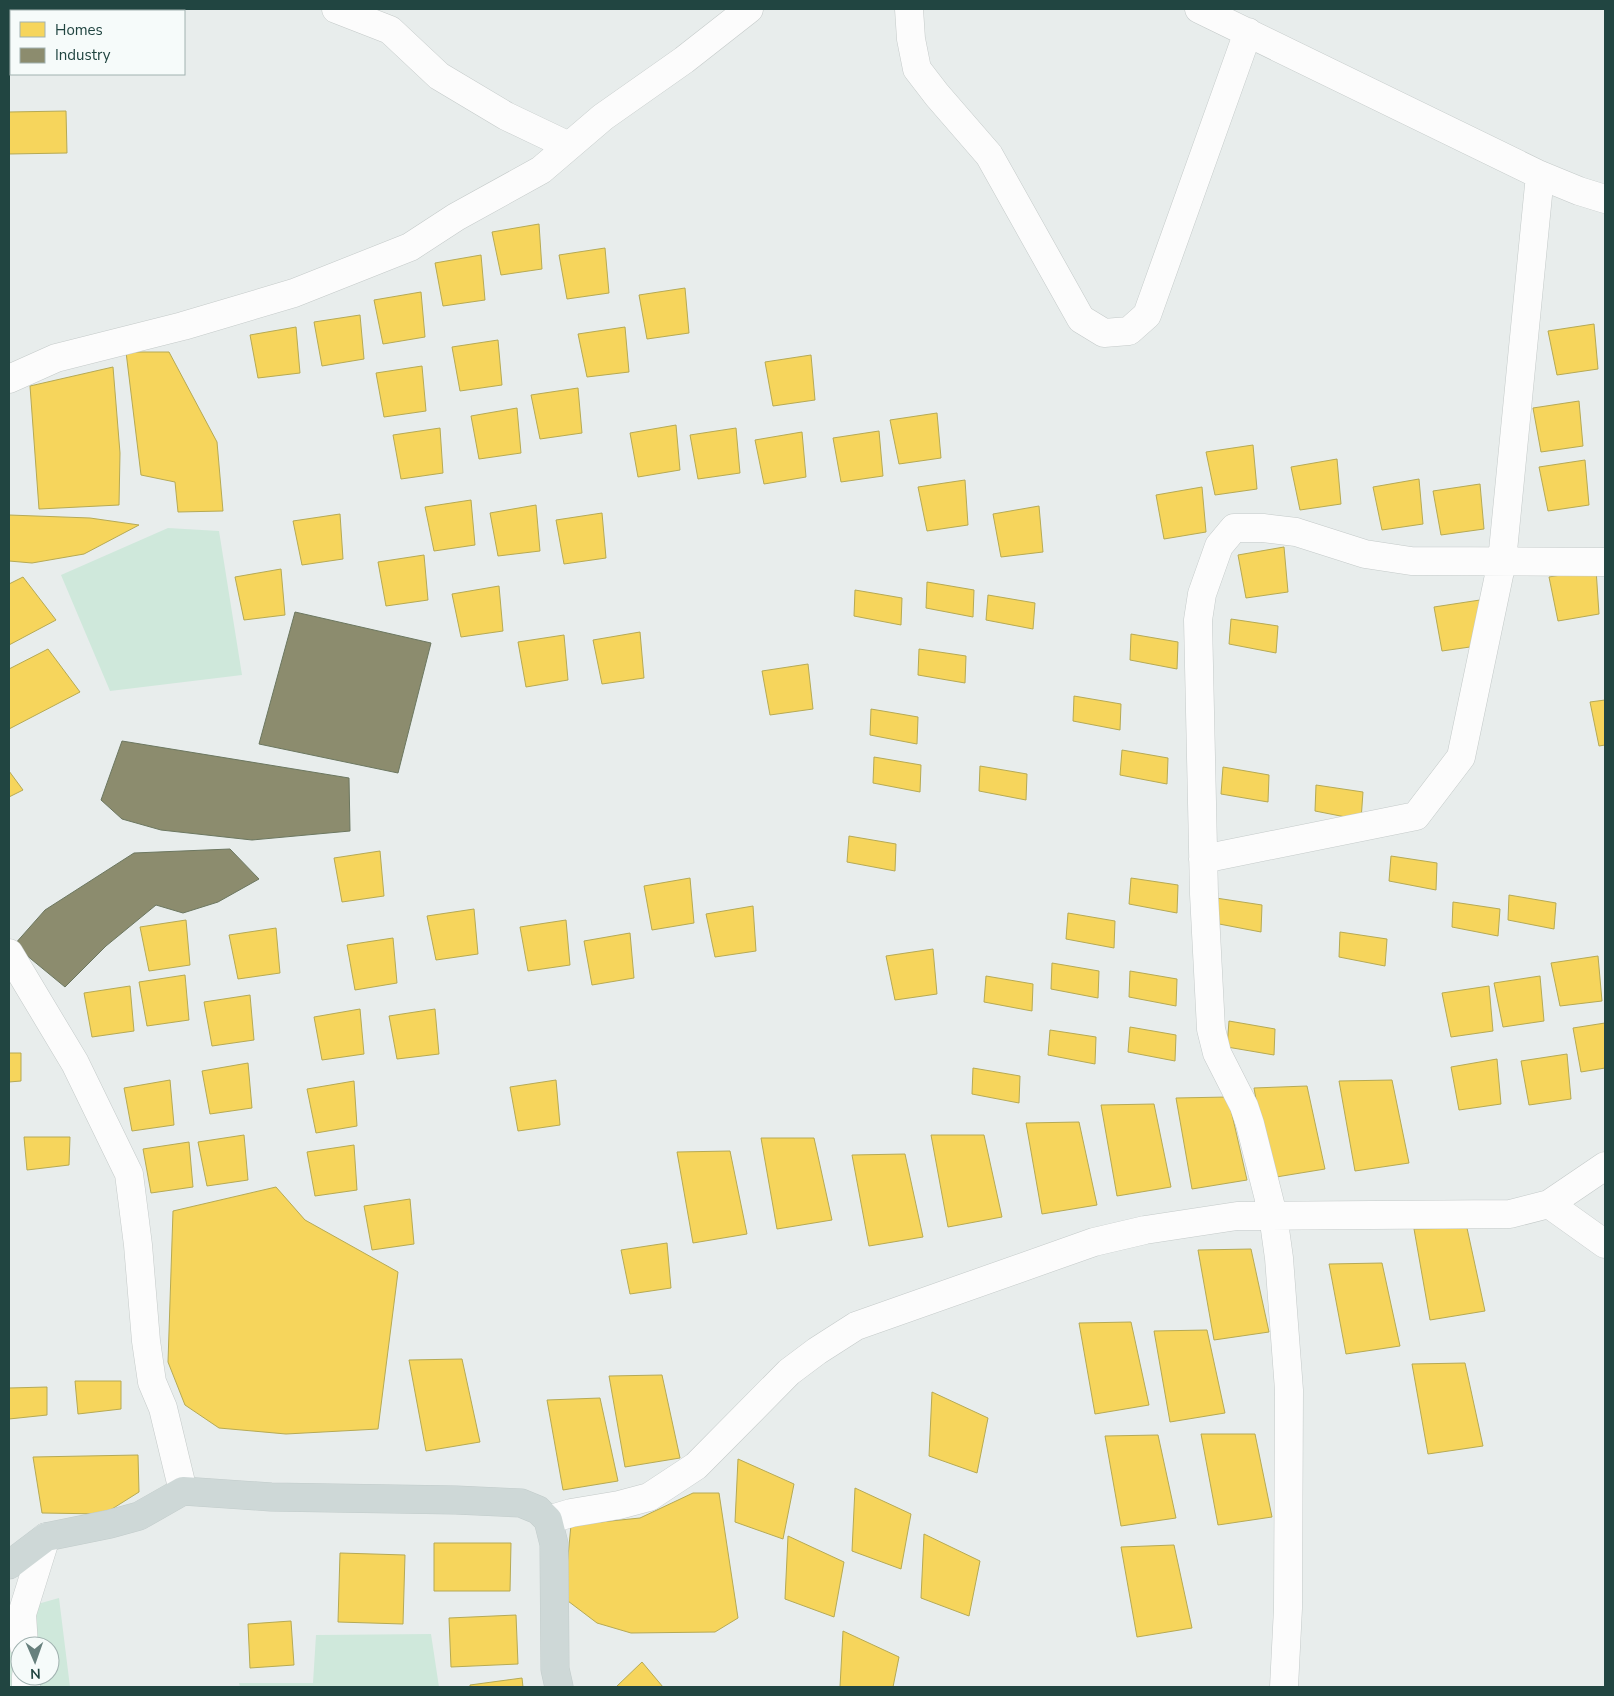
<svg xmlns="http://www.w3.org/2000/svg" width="1614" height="1696" font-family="'Nunito Sans',sans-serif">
<rect width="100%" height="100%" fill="#e8edec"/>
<path fill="#cfe8db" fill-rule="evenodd" d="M168 528 219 531 242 675 110 691 61 575Z
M59 1598 70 1687H10L9 1612ZM20 1646H50V1676H20Z
M431 1634 439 1687H240L239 1683H313L316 1635Z"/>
<path fill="#f6d55c" stroke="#b6aa54" d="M66 111 67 153 9 154V112Z
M539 224 542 269 501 275 492 232Z
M605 248 609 293 567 299 559 255Z
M481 255 485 300 443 306 435 263Z
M685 288 689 333 647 339 639 295Z
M421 292 425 337 383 344 374 300Z
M360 315 364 359 322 366 314 322Z
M1594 324 1598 369 1557 375 1548 331Z
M296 327 300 373 258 378 250 335Z
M625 327 629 372 587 377 578 334Z
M498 340 502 385 460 391 452 347Z
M126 352H169L217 442 223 511 178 512 175 482 141 475Z
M811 355 815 400 773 406 765 362Z
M422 366 426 411 384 417 376 373Z
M113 367 120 453 119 505 39 509 30 386Z
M578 388 582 433 540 439 531 395Z
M1579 401 1583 446 1541 452 1533 408Z
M517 408 521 453 479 459 471 416Z
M937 413 941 458 899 464 890 420Z
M676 425 680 470 638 477 630 433Z
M440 428 443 473 401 479 393 435Z
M736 428 740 473 698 479 690 435Z
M879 431 883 476 841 482 833 438Z
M802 432 806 477 764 484 755 440Z
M1253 445 1257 489 1215 495 1206 452Z
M1337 459 1341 504 1300 510 1291 467Z
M1585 460 1589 505 1548 511 1539 467Z
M1419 479 1423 524 1382 530 1373 487Z
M965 480 968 525 927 531 918 487Z
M1480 484 1484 529 1441 535 1433 491Z
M1202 487 1206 532 1164 539 1156 495Z
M471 500 475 545 434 551 425 507Z
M536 505 540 551 498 556 490 513Z
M1039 506 1043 552 1001 557 993 514Z
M602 513 606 558 564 564 556 520Z
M340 514 343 559 302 565 293 521Z
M9 515 90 518 139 525 84 554 32 563 9 561Z
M1284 547 1288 592 1246 598 1238 555Z
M424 555 428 600 386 606 378 562Z
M281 569 285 615 244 620 235 577Z
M1596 569 1599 614 1558 621 1549 577Z
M23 577 56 620 9 645V584Z
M927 582 974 590 973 617 926 608Z
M499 586 503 631 461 637 452 594Z
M855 590 902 598 901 625 854 616Z
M988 595 1035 603 1033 629 986 620Z
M1480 600 1484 645 1442 651 1434 607Z
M1231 619 1278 626 1276 653 1229 644Z
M640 632 644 678 602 684 593 640Z
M1131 634 1178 642 1177 669 1130 660Z
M564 635 568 680 526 687 518 642Z
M48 649 80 692 9 729V669Z
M919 649 966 656 965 683 918 675Z
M808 664 813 709 770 715 762 671Z
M1074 696 1121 704 1120 730 1073 721Z
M1605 700V745L1599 746 1590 702Z
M871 709 918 717 917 744 870 735Z
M1122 750 1168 758 1167 784 1120 775Z
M874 757 921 765 920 792 873 783Z
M980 766 1027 774 1026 800 979 791Z
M1223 767 1269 775 1268 802 1221 794Z
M9 771 23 790 9 797Z
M1316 785 1363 792 1361 820 1315 811Z
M849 836 896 844 895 871 847 862Z
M380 851 384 896 342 902 334 858Z
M1391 856 1437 863 1436 890 1389 881Z
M690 878 694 923 652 930 644 886Z
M1131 878 1178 885 1177 913 1129 904Z
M1509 895 1556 903 1554 929 1508 920Z
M1216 898 1262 905 1261 932 1214 923Z
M1453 902 1500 909 1498 936 1452 927Z
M753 906 756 951 715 957 706 914Z
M474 909 478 954 436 960 427 916Z
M1068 913 1115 921 1114 948 1066 939Z
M186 920 190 965 149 971 140 927Z
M566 920 570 965 528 971 520 927Z
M276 928 280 973 238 979 229 935Z
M1340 932 1387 939 1385 966 1339 957Z
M630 933 634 978 592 985 584 941Z
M393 938 397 983 355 990 347 945Z
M933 949 937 994 895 1000 886 956Z
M1598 956 1602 1001 1560 1006 1551 963Z
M1052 963 1099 971 1098 998 1051 989Z
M1130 971 1177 979 1176 1006 1129 997Z
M185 975 189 1020 147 1026 139 982Z
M986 976 1033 984 1032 1011 984 1002Z
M1540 976 1544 1021 1503 1027 1494 983Z
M130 986 134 1031 92 1037 84 993Z
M1489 986 1493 1031 1451 1037 1442 993Z
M250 995 254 1040 212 1046 204 1002Z
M360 1009 364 1054 322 1060 314 1017Z
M435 1009 439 1054 397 1059 389 1016Z
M1229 1021 1275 1029 1274 1055 1227 1047Z
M1605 1023V1068L1581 1072 1573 1028Z
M1130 1027 1176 1035 1175 1061 1128 1052Z
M1050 1030 1096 1037 1095 1064 1048 1055Z
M9 1053H21V1081L9 1082Z
M1567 1054 1571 1099 1529 1105 1521 1061Z
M1497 1059 1501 1104 1459 1110 1451 1067Z
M248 1063 252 1108 210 1114 202 1071Z
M973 1068 1020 1076 1019 1103 972 1094Z
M170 1080 174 1125 132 1131 124 1088Z
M556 1080 560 1125 518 1131 510 1087Z
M1392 1080 1409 1163 1355 1171 1339 1081Z
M354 1081 357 1126 316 1133 307 1089Z
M1307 1086 1325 1169 1270 1178 1254 1088Z
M1228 1097 1247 1180 1192 1189 1176 1098Z
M1154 1104 1171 1187 1117 1196 1101 1105Z
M1079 1122 1097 1205 1042 1214 1026 1123Z
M244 1135 248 1180 207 1186 198 1142Z
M931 1135H984L1002 1217 948 1227Z
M24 1137H70L69 1165 27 1170Z
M761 1138H814L832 1220 777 1229Z
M189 1142 193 1187 151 1193 143 1149Z
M354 1145 357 1190 315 1196 307 1152Z
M730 1151 747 1234 693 1243 677 1152Z
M905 1154 923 1237 869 1246 852 1155Z
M276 1187 305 1220 398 1272 378 1429 286 1434 219 1428 185 1405 168 1362 173 1211Z
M410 1199 414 1244 372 1250 364 1206Z
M1467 1228 1485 1311 1430 1320 1414 1229Z
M667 1243 671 1288 630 1294 621 1250Z
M1251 1249 1269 1332 1214 1340 1198 1250Z
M1382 1263 1400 1346 1346 1354 1329 1264Z
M1131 1322 1149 1405 1095 1414 1079 1323Z
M1207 1330 1225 1413 1170 1422 1154 1331Z
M462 1359 480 1442 426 1451 409 1360Z
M1465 1363 1483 1446 1428 1454 1412 1364Z
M662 1375 680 1458 625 1467 609 1376Z
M75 1381H121V1409L78 1414Z
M47 1387V1415L9 1419V1388Z
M932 1392 988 1418 977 1473 929 1456Z
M600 1398 618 1481 563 1490 547 1400Z
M1201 1434H1255L1272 1517 1218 1525Z
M1158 1435 1176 1518 1121 1526 1105 1436Z
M138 1455 139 1492 104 1514 42 1513 33 1457Z
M738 1459 794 1484 783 1539 735 1522Z
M855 1488 911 1514 901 1569 852 1551Z
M693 1493H719L738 1618 715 1632 631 1633 597 1623 564 1598 571 1525 640 1518Z
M924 1534 980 1561 969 1616 921 1598Z
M788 1536 844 1562 834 1617 785 1599Z
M434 1543H511L510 1591H434Z
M1174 1545 1192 1628 1137 1637 1121 1547Z
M340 1553 405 1555 403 1624 338 1622Z
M516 1615 518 1664 451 1667 449 1618Z
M291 1621 294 1665 250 1668 248 1624Z
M843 1631 899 1657 893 1687H840Z
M642 1662 663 1687H616Z
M522 1678 523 1687H470V1685Z"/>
<path fill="#8c8c6e" stroke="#6c7760" d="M295 612 431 643 398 773 259 744Z
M122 741 349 778 350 831 252 840 161 830 122 819 101 800Z
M230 849 259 879 218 902 183 913 156 905 106 946 65 987 14 945 45 910 134 853Z"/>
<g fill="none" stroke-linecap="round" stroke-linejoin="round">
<defs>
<path id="minor" d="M336 9 390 30 439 76 506 116 569 146
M909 9 911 39 917 69 937 95 989 155 1081 319 1104 333 1129 331 1147 315 1248 32
M1199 9 1540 175 1579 191 1605 199
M9 379 56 358 183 326 294 293 410 247 456 217 541 170 603 117 684 60 749 9
M1203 859 1416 816 1461 757 1502 561 1540 175
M9 953 75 1063 129 1174 138 1245 146 1341 152 1382 163 1408 183 1491
M1549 1204 1605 1244
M548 1520 571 1513 619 1505 649 1497 696 1466 789 1372 817 1351 856 1326 1094 1242 1145 1230 1237 1216 1510 1214 1549 1204 1605 1166
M24 1646 22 1614 46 1537
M26 1676V1687
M1284 1687 1288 1608 1289 1390 1279 1258 1273 1215 1250 1124 1244 1106 1217 1053 1211 1029 1204 894 1198 620 1202 594 1219 546 1234 528H1263L1296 532 1365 554 1411 561 1605 562"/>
<path id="major" d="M9 1565 46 1537 110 1524 139 1516 183 1491 271 1497 456 1500 521 1503 538 1510 548 1520 554 1544 555 1669 559 1687"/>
</defs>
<use href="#minor" stroke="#c4cac9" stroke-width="29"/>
<use href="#major" stroke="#c2cccb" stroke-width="29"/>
<use href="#minor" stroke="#fcfcfc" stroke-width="28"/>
<use href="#major" stroke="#ced8d7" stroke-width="28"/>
</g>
<rect width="1614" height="1696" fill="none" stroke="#214541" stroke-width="20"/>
<rect x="10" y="10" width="175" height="65" fill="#f6fbfa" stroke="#a1b2b0"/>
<rect x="20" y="22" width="25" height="15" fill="#f6d55c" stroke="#a1b2b0"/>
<text x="55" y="35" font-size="15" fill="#214541">Homes</text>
<rect x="20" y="48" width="25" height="15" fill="#8c8c6e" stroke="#a1b2b0"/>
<text x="55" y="60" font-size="15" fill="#214541">Industry</text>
<g transform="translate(35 1661) rotate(178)"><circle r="24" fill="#f6fbfa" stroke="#a1b2b0"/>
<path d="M0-4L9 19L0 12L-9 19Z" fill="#67807d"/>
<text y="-8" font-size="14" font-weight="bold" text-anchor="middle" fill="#214541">N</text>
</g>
</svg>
